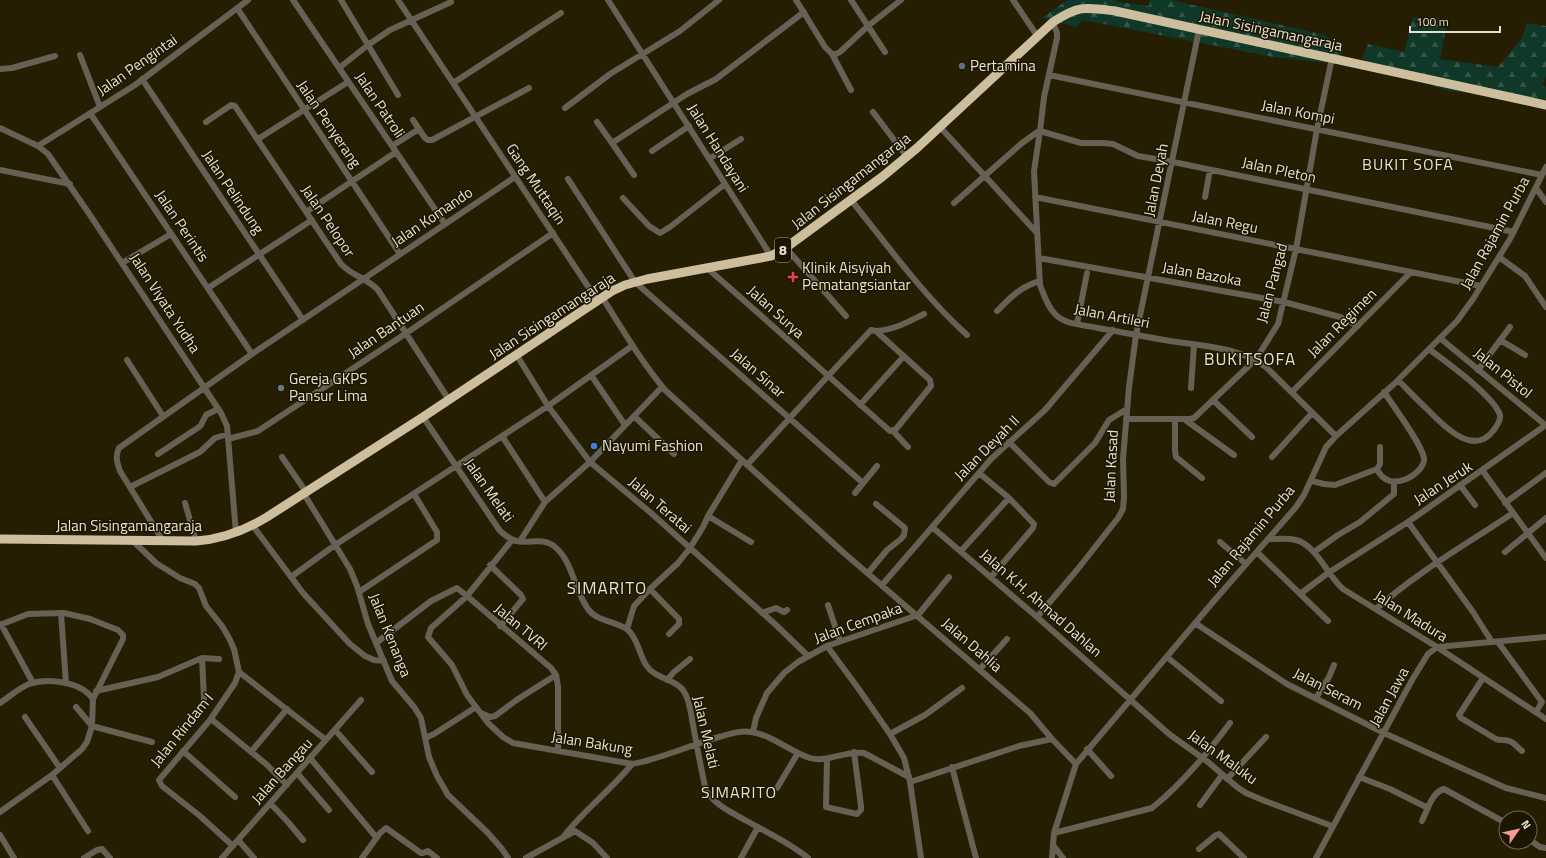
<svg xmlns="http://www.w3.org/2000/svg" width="1546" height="858" font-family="'Titillium Web',sans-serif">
<defs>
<pattern id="forest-firs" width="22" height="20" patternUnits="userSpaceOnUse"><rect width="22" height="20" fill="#103829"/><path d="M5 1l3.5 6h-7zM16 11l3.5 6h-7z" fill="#335447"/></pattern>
</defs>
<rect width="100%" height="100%" fill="#251e02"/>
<path fill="url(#forest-firs)" d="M1067 0H1115L1119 2 1149 6 1150 0H1171L1325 35 1343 51 1340 64 1273 57 1083 20 1076 27 1042 18Z
M1413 17 1448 18 1440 59 1498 67 1522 38 1527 23 1546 26V76L1542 86 1546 87V99L1448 91 1362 59 1368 44 1404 52Z"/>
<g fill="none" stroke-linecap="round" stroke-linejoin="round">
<path stroke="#676054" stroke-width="6" d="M293 0 445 224
M341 0 398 95
M398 0 597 300
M608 0 771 256
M796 0 825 47 832 54 851 90
M851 0 885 52
M1013 0 1038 37
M237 8 400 254
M1053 22 1057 33V38L1044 97 1040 131 1034 171 1040 285C1044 295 1047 306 1055 314 1065 325 1085 325 1098 328 1122 332 1146 337 1170 341 1202 346 1239 347 1266 367L1336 436
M832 54H836L840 52 868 26 901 0
M80 55 100 107
M339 68 368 45 390 30 451 2
M0 69 12 68 55 56
M1049 75 1542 175
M142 79 303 320
M453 83 561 13
M565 108 610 74 680 31 719 0
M873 112 907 157
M90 113 252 354
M413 120 425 138 428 140H432L529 88
M206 122 231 105 235 106 341 264C352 276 367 278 378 290L449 400
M597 122 612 143
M940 127 1037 233
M0 128 38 146 48 154 90 215 221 413 227 426 236 533
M258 139 348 82
M38 146 135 85 248 0
M392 146 419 129
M652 151 689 126
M709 159 741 139
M0 170 70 184
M634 175 612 143 687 94 716 79 804 12
M568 179 635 282 863 483
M1536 188 1546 202
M1035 197 1481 286
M1205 197 1210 170
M623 198 649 226 660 233 670 227 725 184
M851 200C888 246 923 295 967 335
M954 203 1022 143 1036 133 1040 131 1081 143H1103L1113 144 1138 156 1173 162 1514 232
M306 212 396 152
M786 248 846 316
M1499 257 1525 276 1546 307
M1039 258 1284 302 1340 317 1358 326
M122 263 171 234
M707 268C769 322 829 377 890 431L896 429 931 386 930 380 876 331 871 330 828 376 747 465
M208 288 312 220
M602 297C622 329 641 361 665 390L844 553 1030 713 1052 739 1076 764
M997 311C1010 298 1021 286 1040 281
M1077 324 1087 273
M876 331C894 330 908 322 924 314
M1440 338 1544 424 1543 427 1482 470
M1500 340 1525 355
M516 354 548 406 590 462 651 513 776 625 808 656
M127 360 163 416
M1478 370 1510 327
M591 375 625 425
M1398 380C1407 389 1416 399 1426 408 1441 423 1472 458 1493 431 1496 427 1501 421 1500 415 1494 396 1446 362 1429 349
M1191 388 1194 345
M1292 392 1411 272
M1213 400 1252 437
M860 405 904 356
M634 416 674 454
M423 417 500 531C505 535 509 539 516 541 529 544 542 537 554 546 573 561 574 590 588 609 597 622 617 621 628 630 638 639 639 654 646 665 655 679 673 678 683 690 690 699 691 715 693 725 697 747 701 769 706 791 716 805 730 812 745 820 766 832 789 842 808 858
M1126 419H1190L1194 418 1256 359 1278 324 1296 249 1317 129 1332 58
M1175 419V451L1176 457 1202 478
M1184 419 1234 455
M893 431 908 447
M502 436 545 502
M228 439 258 431 405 334 553 233
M1009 442 1049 482 1054 484 1095 443 1109 420 1127 409
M158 454 199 427 201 425 206 415 218 409
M282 457 306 492
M1272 457 1312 413
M1377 469C1389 496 1426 473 1424 458 1421 443 1394 407 1384 392
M979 473 1009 498 1034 524 1033 528 991 577
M1312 481 1324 484 1335 485 1377 469 1380 464V447
M1460 485 1475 505
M130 487 200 452 215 438 228 434
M855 493 877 466
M304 494 350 569 357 586 368 624 392 681 414 707 421 718 429 757 437 776 448 795 488 833 502 849 508 858
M185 503 196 541
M1505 503 1546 473
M708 516 751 542
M1408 522 1473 612 1492 642
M253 526 303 593 350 644 365 656 374 660 384 661
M932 527 1037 617 1169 734 1208 762 1237 787 1246 793 1265 801 1332 826
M1268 539C1277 539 1288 538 1296 540 1316 545 1328 576 1343 589L1437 647 1546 719
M512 540 467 596 551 668 556 675 558 686V751
M133 541 156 563 180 578 195 584 199 588 206 606 222 626 229 638 234 649 239 672
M163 541 120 471C117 463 115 456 119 448L252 354 515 177
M520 541 545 502 590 462 662 387
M1220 542 1246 564
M961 551 1009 498
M1257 552 1328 621
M1314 552 1338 535 1360 522 1394 494V483
M1505 552 1546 518
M490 565 521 595 523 599 500 626
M868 573 887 550 901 539 904 535 905 528 876 504
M291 577 335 545 548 406 632 346
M882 585 991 459 1045 410 1113 330
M650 589 679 619V624L669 634
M359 592 437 540V532L414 494
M1300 594 1328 573 1408 522 1482 470 1546 558
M828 605 840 641
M1376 609C1417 572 1467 544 1513 513
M61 613 66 683
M762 613 776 608 784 612 787 610
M1037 617 1077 570 1118 518 1123 509 1124 497 1123 459 1129 387 1136 335 1199 30
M1195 623 1287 684 1384 733 1506 788 1546 798
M1 624 33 683
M0 625 28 614 64 613 90 619 118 630 123 635V639L93 699
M627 629 634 606 651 588 678 563 690 548 703 527 708 516 742 460
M1498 642 1542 702 1536 712
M376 643 431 601 457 588 467 596 431 628 428 637 452 665 467 695 488 723 503 737 513 743 632 764C661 759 690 745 719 737 730 734 740 730 751 732 773 735 790 752 810 758 828 763 845 750 864 753L909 777
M827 646 858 688 890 734 904 758 910 782 921 858
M1167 657 1221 701
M202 658 204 699
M980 669 1007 639
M239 672 326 740
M1483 678 1459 715 1461 718 1496 739C1500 741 1504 739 1509 741 1514 742 1518 748 1522 751
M667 680 674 672 690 659
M96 691 158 677 202 658 219 659
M1316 698 1329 677 1334 665
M0 703C9 697 19 688 29 684 47 678 81 681 93 699L92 726 87 742 82 749 52 775 0 812
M76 707 92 726 152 742
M481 713 490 717 495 716 518 699 556 675
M25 717 60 768
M211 719 266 764 287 785
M335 730 372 772
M753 732 756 718 767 693 784 673 798 662 827 646 918 615 949 577
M890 734 925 715 962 688
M425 738 434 734 476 707
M1087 749 1111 776
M183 751 235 797
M251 752 287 709
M310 758 376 837
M827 759 826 807 857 814 861 810V806L854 752
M952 767 976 858
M297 773 329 810
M52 775 88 831
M1359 777 1390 789 1428 808
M1227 779 1266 737
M910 782 1019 746 1052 739
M777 788 798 753
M270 803 288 822 303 840
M1200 805 1222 775
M1422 821C1427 811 1432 792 1444 789L1506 823
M1054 833 1152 808C1182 784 1207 754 1230 723
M0 835 14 858
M564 836C584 810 611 790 632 764
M238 840 254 858
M1530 840 1540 847 1546 848
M1053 845 1063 858
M233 846 200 816 162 786 159 780 210 720 235 683 239 672
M1199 849 1216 835 1219 834 1244 858
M84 858 97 850 102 849 110 858
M222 858 361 700
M362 858 380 833 386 828 421 853H423L428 851 437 858
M526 858 575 831 593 843 607 858
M741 858 758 827
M1052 858 1054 833 1076 764 1213 602 1296 507 1304 495 1326 447 1336 436 1394 384 1457 321 1473 299 1510 239 1546 167
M1316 858 1412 680 1428 654 1437 647 1546 637"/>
<path stroke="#cdbe9e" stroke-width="9" d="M0 539 196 541C222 539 244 531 267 517L423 417 612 291 625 285 647 279 771 256 784 249 882 177 917 148 1053 22C1079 5 1085 7 1115 11L1546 105"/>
</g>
<circle fill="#5c6f8a" stroke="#1c1500" stroke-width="1.5" cx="962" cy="66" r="4"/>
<path fill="#e0444e" stroke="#1c1500" stroke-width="1.5" d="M791 271h4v4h4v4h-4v4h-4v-4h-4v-4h4z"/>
<circle fill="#6b7280" stroke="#1c1500" stroke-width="1.5" cx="281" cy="388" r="4"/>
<circle fill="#3f7fe0" stroke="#1c1500" stroke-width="1.5" cx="594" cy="446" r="4"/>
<g text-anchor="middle" stroke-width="3" stroke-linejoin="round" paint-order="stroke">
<rect fill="#1c1500" stroke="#a9a492" stroke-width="1" x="775" y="238" width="16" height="24" rx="3"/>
<g font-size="14" font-weight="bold" fill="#e6e2d1">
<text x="783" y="255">8</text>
</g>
<g font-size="15" fill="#e6e2d1" stroke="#1c1500">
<text transform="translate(1271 31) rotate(12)" y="5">Jalan Sisingamangaraja</text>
<text transform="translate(137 65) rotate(-35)" y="5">Jalan Pengintai</text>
<text transform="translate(380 105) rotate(56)" y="5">Jalan Patroli</text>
<text transform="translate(1298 112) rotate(11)" y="5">Jalan Kompi</text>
<text transform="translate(329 124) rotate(56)" y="5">Jalan Penyerang</text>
<text transform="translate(718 148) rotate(58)" y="5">Jalan Handayani</text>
<text transform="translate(1279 170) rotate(12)" y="5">Jalan Pleton</text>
<text transform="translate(1156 180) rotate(-79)" y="5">Jalan Deyah</text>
<text transform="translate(851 181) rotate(-38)" y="5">Jalan Sisingamangaraja</text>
<text transform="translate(536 184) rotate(56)" y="5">Gang Muttaqin</text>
<text transform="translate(233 192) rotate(56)" y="5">Jalan Pelindung</text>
<text transform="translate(432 217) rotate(-34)" y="5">Jalan Komando</text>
<text transform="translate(328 221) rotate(56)" y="5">Jalan Pelopor</text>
<text transform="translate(1225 222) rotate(11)" y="5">Jalan Regu</text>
<text transform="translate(182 226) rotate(56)" y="5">Jalan Perintis</text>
<text transform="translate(1495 233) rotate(-61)" y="5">Jalan Rajamin Purba</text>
<text transform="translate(1202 274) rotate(10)" y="5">Jalan Bazoka</text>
<text transform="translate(1272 283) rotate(-75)" y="5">Jalan Pangad</text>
<text transform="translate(165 303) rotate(57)" y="5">Jalan Viyata Yudha</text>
<text transform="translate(776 312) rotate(42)" y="5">Jalan Surya</text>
<text transform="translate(552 316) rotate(-33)" y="5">Jalan Sisingamangaraja</text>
<text transform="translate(1112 316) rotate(11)" y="5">Jalan Artileri</text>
<text transform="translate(1342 323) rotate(-45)" y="5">Jalan Regimen</text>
<text transform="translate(386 330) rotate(-34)" y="5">Jalan Bantuan</text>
<text transform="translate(758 373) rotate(41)" y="5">Jalan Sinar</text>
<text transform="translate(1503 373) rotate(39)" y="5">Jalan Pistol</text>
<text transform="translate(987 448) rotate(-45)" y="5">Jalan Deyah II</text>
<text transform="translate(1111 466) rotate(-87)" y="5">Jalan Kasad</text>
<text transform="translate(1443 483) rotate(-33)" y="5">Jalan Jeruk</text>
<text transform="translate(489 490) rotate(55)" y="5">Jalan Melati</text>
<text transform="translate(660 505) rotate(41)" y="5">Jalan Teratai</text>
<text x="129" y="531">Jalan Sisingamangaraja</text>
<text transform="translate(1251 536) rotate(-50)" y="5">Jalan Rajamin Purba</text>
<text transform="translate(1041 603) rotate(41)" y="5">Jalan K.H. Ahmad Dahlan</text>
<text transform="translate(1411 616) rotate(32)" y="5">Jalan Madura</text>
<text transform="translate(858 623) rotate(-20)" y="5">Jalan Cempaka</text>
<text transform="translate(521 627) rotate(40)" y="5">Jalan TVRI</text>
<text transform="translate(390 635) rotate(68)" y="5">Jalan Kenanga</text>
<text transform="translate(972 645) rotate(41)" y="5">Jalan Dahlia</text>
<text transform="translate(1328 689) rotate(27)" y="5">Jalan Seram</text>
<text transform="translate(1389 697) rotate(-61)" y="5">Jalan Jawa</text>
<text transform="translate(182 730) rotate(-51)" y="5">Jalan Rindam I</text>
<text transform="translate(706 732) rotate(77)" y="5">Jalan Melati</text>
<text transform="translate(592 743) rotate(9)" y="5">Jalan Bakung</text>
<text transform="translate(1223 757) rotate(36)" y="5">Jalan Maluku</text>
<text transform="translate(282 771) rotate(-48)" y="5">Jalan Bangau</text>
</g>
<g font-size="15" fill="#e6e2d1" stroke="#1c1500" text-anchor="start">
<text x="970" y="71">Pertamina</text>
<text x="802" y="273">Klinik Aisyiyah<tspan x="802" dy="17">Pematangsiantar</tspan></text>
<text x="289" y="384">Gereja GKPS<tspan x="289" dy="17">Pansur Lima</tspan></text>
<text x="602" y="451">Nayumi Fashion</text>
</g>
<g font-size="16" letter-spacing="1" fill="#e6e2d1" stroke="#1c1500">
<text x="1408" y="170">BUKIT SOFA</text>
<text x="739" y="798">SIMARITO</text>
</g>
<g font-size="17" letter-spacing="1" fill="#e6e2d1" stroke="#1c1500">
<text x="1250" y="365">BUKITSOFA</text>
<text x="607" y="594">SIMARITO</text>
</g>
</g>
<g transform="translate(1518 830) rotate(56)"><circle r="19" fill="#1c1500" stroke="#6d6754"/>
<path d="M0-3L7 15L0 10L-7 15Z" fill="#f59c94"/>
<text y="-6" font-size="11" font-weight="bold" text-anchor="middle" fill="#e6e2d1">N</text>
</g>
<path d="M1410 26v6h90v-6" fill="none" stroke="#e6e2d1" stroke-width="2"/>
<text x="1416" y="26" font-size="12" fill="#e6e2d1" stroke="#1c1500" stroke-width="3" paint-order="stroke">100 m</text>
</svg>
